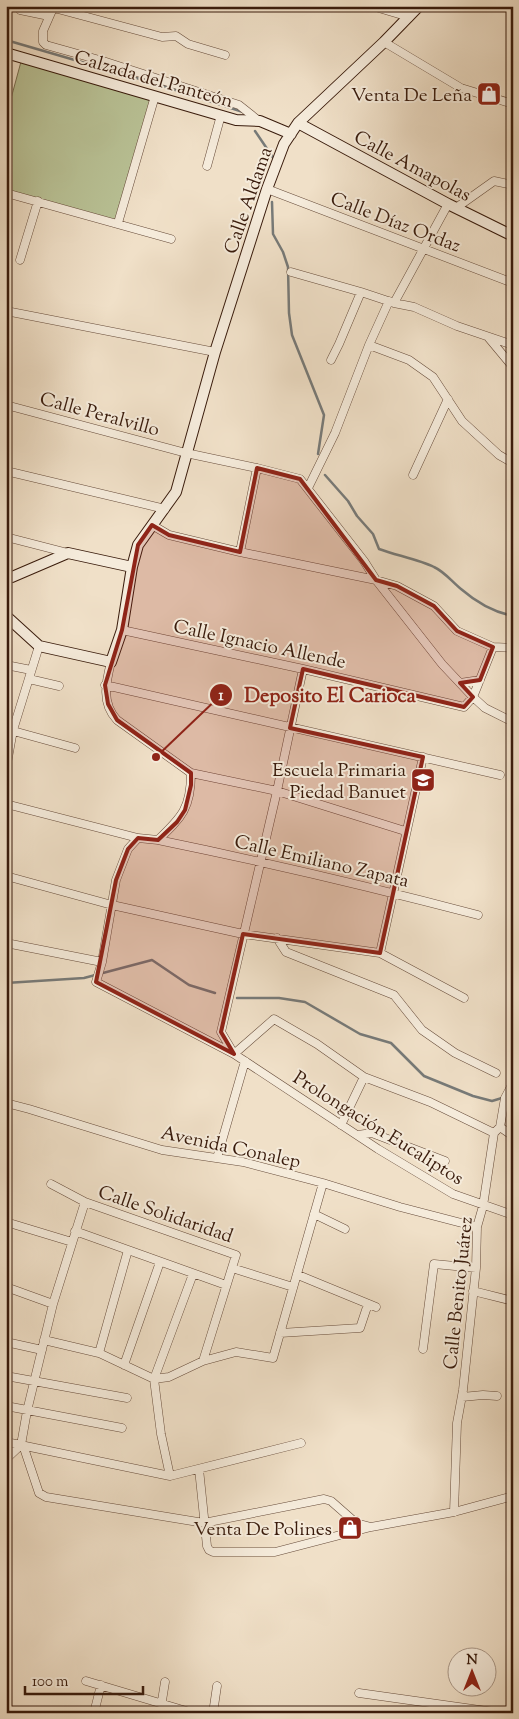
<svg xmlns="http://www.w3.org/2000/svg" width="519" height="1719" font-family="'Sorts Mill Goudy',serif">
<rect width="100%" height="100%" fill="#f0e0c8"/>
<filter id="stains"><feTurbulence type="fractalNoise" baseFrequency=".004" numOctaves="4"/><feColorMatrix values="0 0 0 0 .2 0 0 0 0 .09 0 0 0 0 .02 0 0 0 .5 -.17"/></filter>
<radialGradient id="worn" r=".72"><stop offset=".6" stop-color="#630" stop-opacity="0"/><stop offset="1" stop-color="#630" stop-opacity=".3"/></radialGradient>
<path fill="#b9c296" stroke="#796e51" d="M22 58 155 96 118 223 6 193V117Z"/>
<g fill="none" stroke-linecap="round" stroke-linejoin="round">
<path stroke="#777a78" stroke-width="2.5" d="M6 40 157 84 243 112
M255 131 274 159
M272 202 273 234 283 252 288 267 289 313 292 335 324 415 318 454
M325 475 348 501 357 516 373 534 379 549C395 555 420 560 434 567 445 572 452 582 461 589 476 602 493 612 513 616
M6 983 84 978 152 960 189 985 215 993
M237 998H279L305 1002 360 1034 391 1043 424 1076 473 1096 492 1101 502 1098"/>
<defs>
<path id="street" d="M17 6 20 10 49 16
M54 6 43 31V42L46 45 103 61 239 105 259 121
M372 6 409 17
M54 8 162 37 176 36 188 44 225 55
M384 42 461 88 513 104
M207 166 221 115
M267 189 513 283
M6 193 171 239
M456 208 494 181 513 185
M118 223 155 96
M20 260 38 201
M291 272 361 292
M394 303 448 204
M6 311 215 352
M488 337 513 367
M369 345 409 360 433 377 462 421 499 455 513 463
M331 360 339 344 361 292 394 303 414 307 457 326 513 345
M6 405 186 453 257 468 300 479 364 561 376 580 397 586 434 606 457 631 493 647 513 648
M6 471 165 509
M413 475 448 399
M308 488 335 433 369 345 389 301
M152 525 169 535 240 552 376 580 442 664 473 697 485 708 513 722
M6 537 68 553
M240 552 257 468
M122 630 303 669 464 707 473 697 493 647
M111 662C106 682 101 703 117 720L191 773C191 808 182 817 158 840L138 838 128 849 116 880 102 962 96 982 234 1054 274 1019 317 1044 364 1077 430 1102 494 1133
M6 665 31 670
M303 669 277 791 221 1032 234 1054 378 1149 453 1194 513 1215
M29 679 59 686
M460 683 480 680
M105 685 500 775
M6 729 75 748
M6 769 13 730 39 646
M191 773 277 791 405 831
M6 804 138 838
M158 840C265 862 372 887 478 915
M6 876 112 905 243 934 380 953 464 998
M277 938 286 952 394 995 422 1030 455 1053 496 1073
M6 943 102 962
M380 953 423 757
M6 1103 29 1109 162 1150 243 1162 323 1183 400 1207 477 1227
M341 1125 364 1077
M500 1127 513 1136
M358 1135 372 1133 445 1161
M217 1158 245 1061
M51 1184 85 1202 236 1255 203 1361
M314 1214 345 1229
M6 1222 72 1242
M75 1231 226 1285
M232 1268 293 1287
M298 1275 376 1307
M6 1287 53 1304
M473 1291 513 1301
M280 1333 360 1328 368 1304
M44 1340 99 1353 154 1379 169 1377 203 1361 236 1352 273 1358 323 1183
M6 1342 42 1350
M423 1349 434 1264 476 1268
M99 1353 128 1250
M124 1365 160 1262
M6 1376 127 1398
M462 1397 483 1395 497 1396
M6 1406 122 1428
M6 1442 170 1476 301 1443
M23 1445 39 1493 46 1497 204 1523 324 1499 331 1501 356 1523 371 1527
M6 1459 21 1445 27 1411 53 1304 85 1202
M199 1469 207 1546 209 1550 213 1552H275L371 1527 454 1512 513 1496
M170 1476 161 1434 154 1379 193 1274
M454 1512 457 1423 463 1390 476 1268 477 1227 483 1206 494 1133 500 1127 505 1098 513 1083
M86 1681 193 1713
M359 1693 501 1713
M6 1709 16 1713
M94 1713 101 1685
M160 1713 165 1682
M213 1713 217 1686"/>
<path id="secondary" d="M6 53 236 120 260 121 291 134
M298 123 448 204 513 236
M6 578 12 577 68 553 132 567
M6 616 39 646 111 662 122 630 132 567 138 545 176 492 215 352 267 189 284 144 298 123 384 42 419 6"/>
</defs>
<use href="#street" stroke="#674c3b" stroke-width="9"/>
<use href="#secondary" stroke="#391b0c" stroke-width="12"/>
<use href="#street" stroke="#f5ebdb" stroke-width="8"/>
<use href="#secondary" stroke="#f5ebdb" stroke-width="10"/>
</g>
<path fill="#8f2418" fill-opacity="0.2" stroke="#8f2418" stroke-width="4" stroke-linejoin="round" d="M257 468 300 479 376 580 397 586 434 606 457 631 493 647 480 680 460 683 473 697 464 707 303 669 290 728 423 757 380 953 243 934 221 1032 234 1054 96 982 116 880 128 849 138 838 158 840 177 822 185 810 191 785V773L117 720 108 704 105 685 122 630 138 545 152 525 169 535 240 552Z"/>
<defs>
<symbol id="shop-square" viewBox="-11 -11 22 22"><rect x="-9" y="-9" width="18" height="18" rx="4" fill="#8f2418" stroke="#f5ebdb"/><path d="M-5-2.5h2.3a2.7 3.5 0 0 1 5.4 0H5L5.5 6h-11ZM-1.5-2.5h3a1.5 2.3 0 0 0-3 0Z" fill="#fff"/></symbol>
<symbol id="school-square" viewBox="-11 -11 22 22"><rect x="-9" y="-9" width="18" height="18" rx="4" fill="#8f2418" stroke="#f5ebdb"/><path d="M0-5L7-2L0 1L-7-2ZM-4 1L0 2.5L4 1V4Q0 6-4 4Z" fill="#fff"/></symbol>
</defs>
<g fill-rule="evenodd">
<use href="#shop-square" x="475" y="80" width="28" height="28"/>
<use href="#school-square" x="409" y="766" width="28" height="28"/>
<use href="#shop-square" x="336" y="1514" width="28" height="28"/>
</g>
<g text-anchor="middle" stroke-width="4" stroke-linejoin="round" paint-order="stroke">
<g font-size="19" fill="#391b0c" stroke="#f5ebdb">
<text transform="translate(154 78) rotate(16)" y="7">Calzada del Panteón</text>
<text transform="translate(413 165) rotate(28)" y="7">Calle Amapolas</text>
<text transform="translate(247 200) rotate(-71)" y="7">Calle Aldama</text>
<text transform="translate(396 221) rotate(21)" y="7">Calle Díaz Ordaz</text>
<text transform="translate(100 413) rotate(15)" y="7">Calle Peralvillo</text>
<text transform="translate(260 643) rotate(12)" y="7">Calle Ignacio Allende</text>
<text transform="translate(322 860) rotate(13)" y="7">Calle Emiliano Zapata</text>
<text transform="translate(379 1127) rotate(32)" y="7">Prolongación Eucaliptos</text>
<text transform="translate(231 1146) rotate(12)" y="7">Avenida Conalep</text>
<text transform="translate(166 1213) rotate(19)" y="7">Calle Solidaridad</text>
<text transform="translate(457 1293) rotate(-84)" y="7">Calle Benito Juárez</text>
</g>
<g font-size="19" fill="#391b0c" stroke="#f5ebdb" text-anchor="end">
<text x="472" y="101">Venta De Leña</text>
<text x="406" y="776">Escuela Primaria<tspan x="406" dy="22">Piedad Banuet</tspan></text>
<text x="332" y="1535">Venta De Polines</text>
</g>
</g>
<path fill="none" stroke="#8f2418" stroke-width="2" d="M156 757L221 695"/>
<g fill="#8f2418" stroke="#f5ebdb" stroke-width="2">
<circle cx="156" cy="757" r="5"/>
<circle cx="221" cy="695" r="12"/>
</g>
<g font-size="15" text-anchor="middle" font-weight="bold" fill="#fff">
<text x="221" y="700">1</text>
</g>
<g font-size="20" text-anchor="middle" font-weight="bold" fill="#8f2418" stroke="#f5ebdb" stroke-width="4" stroke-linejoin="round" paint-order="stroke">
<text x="330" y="702">Deposito El Carioca</text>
</g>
<rect width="519" height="1719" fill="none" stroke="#f0e0c8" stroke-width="25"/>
<rect x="8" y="8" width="504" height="1704" fill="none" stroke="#391b0c" stroke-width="2.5"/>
<rect x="12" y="12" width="494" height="1694" fill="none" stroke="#391b0c"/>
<g transform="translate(472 1672)"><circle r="24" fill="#f5ebdb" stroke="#aa9888"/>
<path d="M0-4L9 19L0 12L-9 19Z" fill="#8f2418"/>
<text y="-8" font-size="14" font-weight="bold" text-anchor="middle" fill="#391b0c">N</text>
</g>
<path d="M25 1686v8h118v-8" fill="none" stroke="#391b0c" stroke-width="2.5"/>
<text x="32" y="1686" font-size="15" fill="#391b0c" stroke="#f5ebdb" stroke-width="4" paint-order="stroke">100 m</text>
<rect width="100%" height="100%" filter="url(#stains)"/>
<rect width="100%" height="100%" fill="url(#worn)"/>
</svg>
